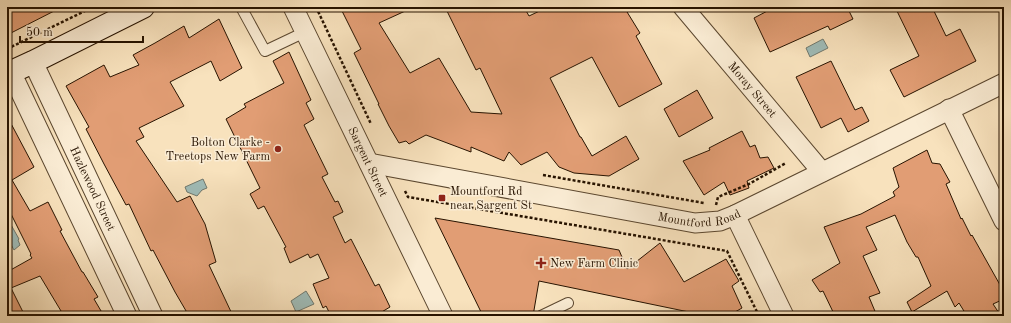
<svg xmlns="http://www.w3.org/2000/svg" width="1011" height="323" font-family="'Old Standard TT',serif">
<rect width="100%" height="100%" fill="#f8e2bd"/>
<filter id="stains"><feTurbulence type="fractalNoise" baseFrequency=".005" numOctaves="4"/><feColorMatrix values="0 0 0 0 .2 0 0 0 0 .09 0 0 0 0 .02 0 0 0 .5 -.17"/></filter>
<radialGradient id="worn" r=".72"><stop offset=".6" stop-color="#630" stop-opacity="0"/><stop offset="1" stop-color="#630" stop-opacity=".3"/></radialGradient>
<path fill="#9fbcb8" stroke="#6f786e" d="M823 39 828 48 810 57 806 48Z
M203 179 207 188 202 190 197 196 187 192 185 187Z
M10 223 19 239 18 240 20 245 14 250 7 237V225Z
M306 291 314 304 296 312 291 301Z"/>
<path fill="#e19d74" stroke="#271300" d="M7 7H62L7 35Z
M340 7H414L379 23 410 73 439 58 471 112 502 114 480 68 476 70 445 7H524L529 16 548 7H624L640 33 636 36 662 84 619 107 592 57 550 78 580 137H581L592 156 626 136 639 159 609 176 574 173 559 167 547 152 521 165 509 152 504 161 471 147V152L426 135 409 144 406 141 399 143 389 126 378 104H379L354 53 361 49Z
M775 7H847L853 19 830 30 828 26 770 52 754 18Z
M895 7H932L946 36 960 29 976 61 904 97 890 70 919 56Z
M219 19 242 68 220 81 211 61 170 82 184 106 139 128 144 137 136 141 177 202 190 196 205 224 216 262 209 265 233 316H189L175 292 153 250 151 251 129 204 126 205 104 164 86 129 89 127 66 86 104 65 110 77 139 65 133 55 155 43 184 26 189 38Z
M289 52 311 100 306 103 314 119 304 125 328 174 322 177 335 202 338 201 343 212 333 217 345 243 351 239 375 286 379 284 390 307 375 316H331L326 306 323 308 313 284 329 278 318 254 310 258 308 254 290 263 284 248 286 247 264 206 258 209 250 194 260 188 226 119 246 107 244 104 284 83 273 61Z
M831 61 855 110 862 107 869 121 848 132 841 118 821 128 796 77Z
M697 90 713 118 679 137 664 109Z
M7 116 34 167 12 180 30 211 48 202 62 230 60 231 82 272H83L98 297 94 299 104 316H64L40 276 11 288 25 316H7V272L32 258 30 255 31 254 7 206Z
M742 131 750 147 755 145 760 158 768 157 774 168 747 181 749 188 730 195 724 182 704 195 683 161 710 150 709 148Z
M927 150 932 163 940 164 950 182 946 184 961 219 962 218 971 236 972 235 1004 292V299L993 304 1001 316H967L959 303 955 307 947 291 912 312 907 302 931 286 918 257H916L907 242 895 215 866 227 877 250 863 256 880 293 869 297 877 316H835L823 291 820 292 812 280 840 263 824 227 861 214 895 196 893 192 899 187 893 168Z
M435 218 619 250 627 269 660 243 684 282 726 259 739 281 732 286 742 308 728 316H682L689 312 539 281 533 316H483Z"/>
<g fill="none" stroke-linecap="round" stroke-linejoin="round">
<defs>
<path id="lane" d="M241 7 265 51 305 32
M541 316 568 303"/>
<g id="street">
<path id="s1" d="M293 7 443 316"/>
<path id="s2" d="M683 7 822 172"/>
<path id="s3" d="M33 62 153 316"/>
<path d="M11 72 127 316"/>
<path d="M949 109 1004 221"/>
<path id="s4" d="M369 163 695 223 720 221 735 215 1004 83"/>
<path d="M735 215 784 316"/>
</g>
<path id="secondary" d="M7 74 33 62 143 7"/>
</defs>
<use href="#lane" stroke="#5b472f" stroke-width="12"/>
<use href="#street" stroke="#5b472f" stroke-width="21"/>
<use href="#secondary" stroke="#271300" stroke-width="24"/>
<path stroke="#271300" stroke-width="2.5" stroke-dasharray="3 2" stroke-linecap="butt" d="M316 7 371 124
M7 49 93 7
M543 175 704 203
M405 191 408 197 727 251 759 316
M716 205 718 197 749 184 786 163"/>
<use href="#lane" stroke="#faecd4" stroke-width="10"/>
<use href="#street" stroke="#faecd4" stroke-width="19"/>
<use href="#secondary" stroke="#faecd4" stroke-width="22"/>
</g>
<g fill="#8f2418" stroke="#faecd4" stroke-width="1.5">
<circle cx="278" cy="149" r="4"/>
<rect x="438" y="194" width="8" height="8" rx="2"/>
<path d="M539 257h4v4h4v4h-4v4h-4v-4h-4v-4h4z"/>
</g>
<g text-anchor="middle" stroke-width="3" stroke-linejoin="round" paint-order="stroke">
<g font-size="12" fill="#271300" stroke="#faecd4">
<text dy="4" stroke="none"><textPath href="#s2" startOffset="108">Moray Street</textPath></text>
<text dy="4" stroke="none"><textPath href="#s1" startOffset="172">Sargent Street</textPath></text>
<text dy="4" stroke="none"><textPath href="#s3" startOffset="140">Hazlewood Street</textPath></text>
<text dy="4" stroke="none"><textPath href="#s4" startOffset="336">Mountford Road</textPath></text>
</g>
<g font-size="12" fill="#271300" stroke="#faecd4" text-anchor="start">
<text x="270" y="146" text-anchor="end">Bolton Clarke -<tspan x="270" dy="14">Treetops New Farm</tspan></text>
<text x="450" y="195">Mountford Rd<tspan x="450" dy="14">near Sargent St</tspan></text>
<text x="550" y="267">New Farm Clinic</text>
</g>
</g>
<rect width="1011" height="323" fill="none" stroke="#f8e2bd" stroke-width="24"/>
<rect x="8" y="8" width="995" height="307" fill="none" stroke="#271300" stroke-width="2"/>
<rect x="12" y="12" width="987" height="299" fill="none" stroke="#271300"/>
<path d="M20 36v6h123v-6" fill="none" stroke="#271300" stroke-width="2"/>
<text x="26" y="36" font-size="12" fill="#271300" stroke="#faecd4" stroke-width="3" paint-order="stroke">50 m</text>
<rect width="100%" height="100%" filter="url(#stains)"/>
<rect width="100%" height="100%" fill="url(#worn)"/>
</svg>
